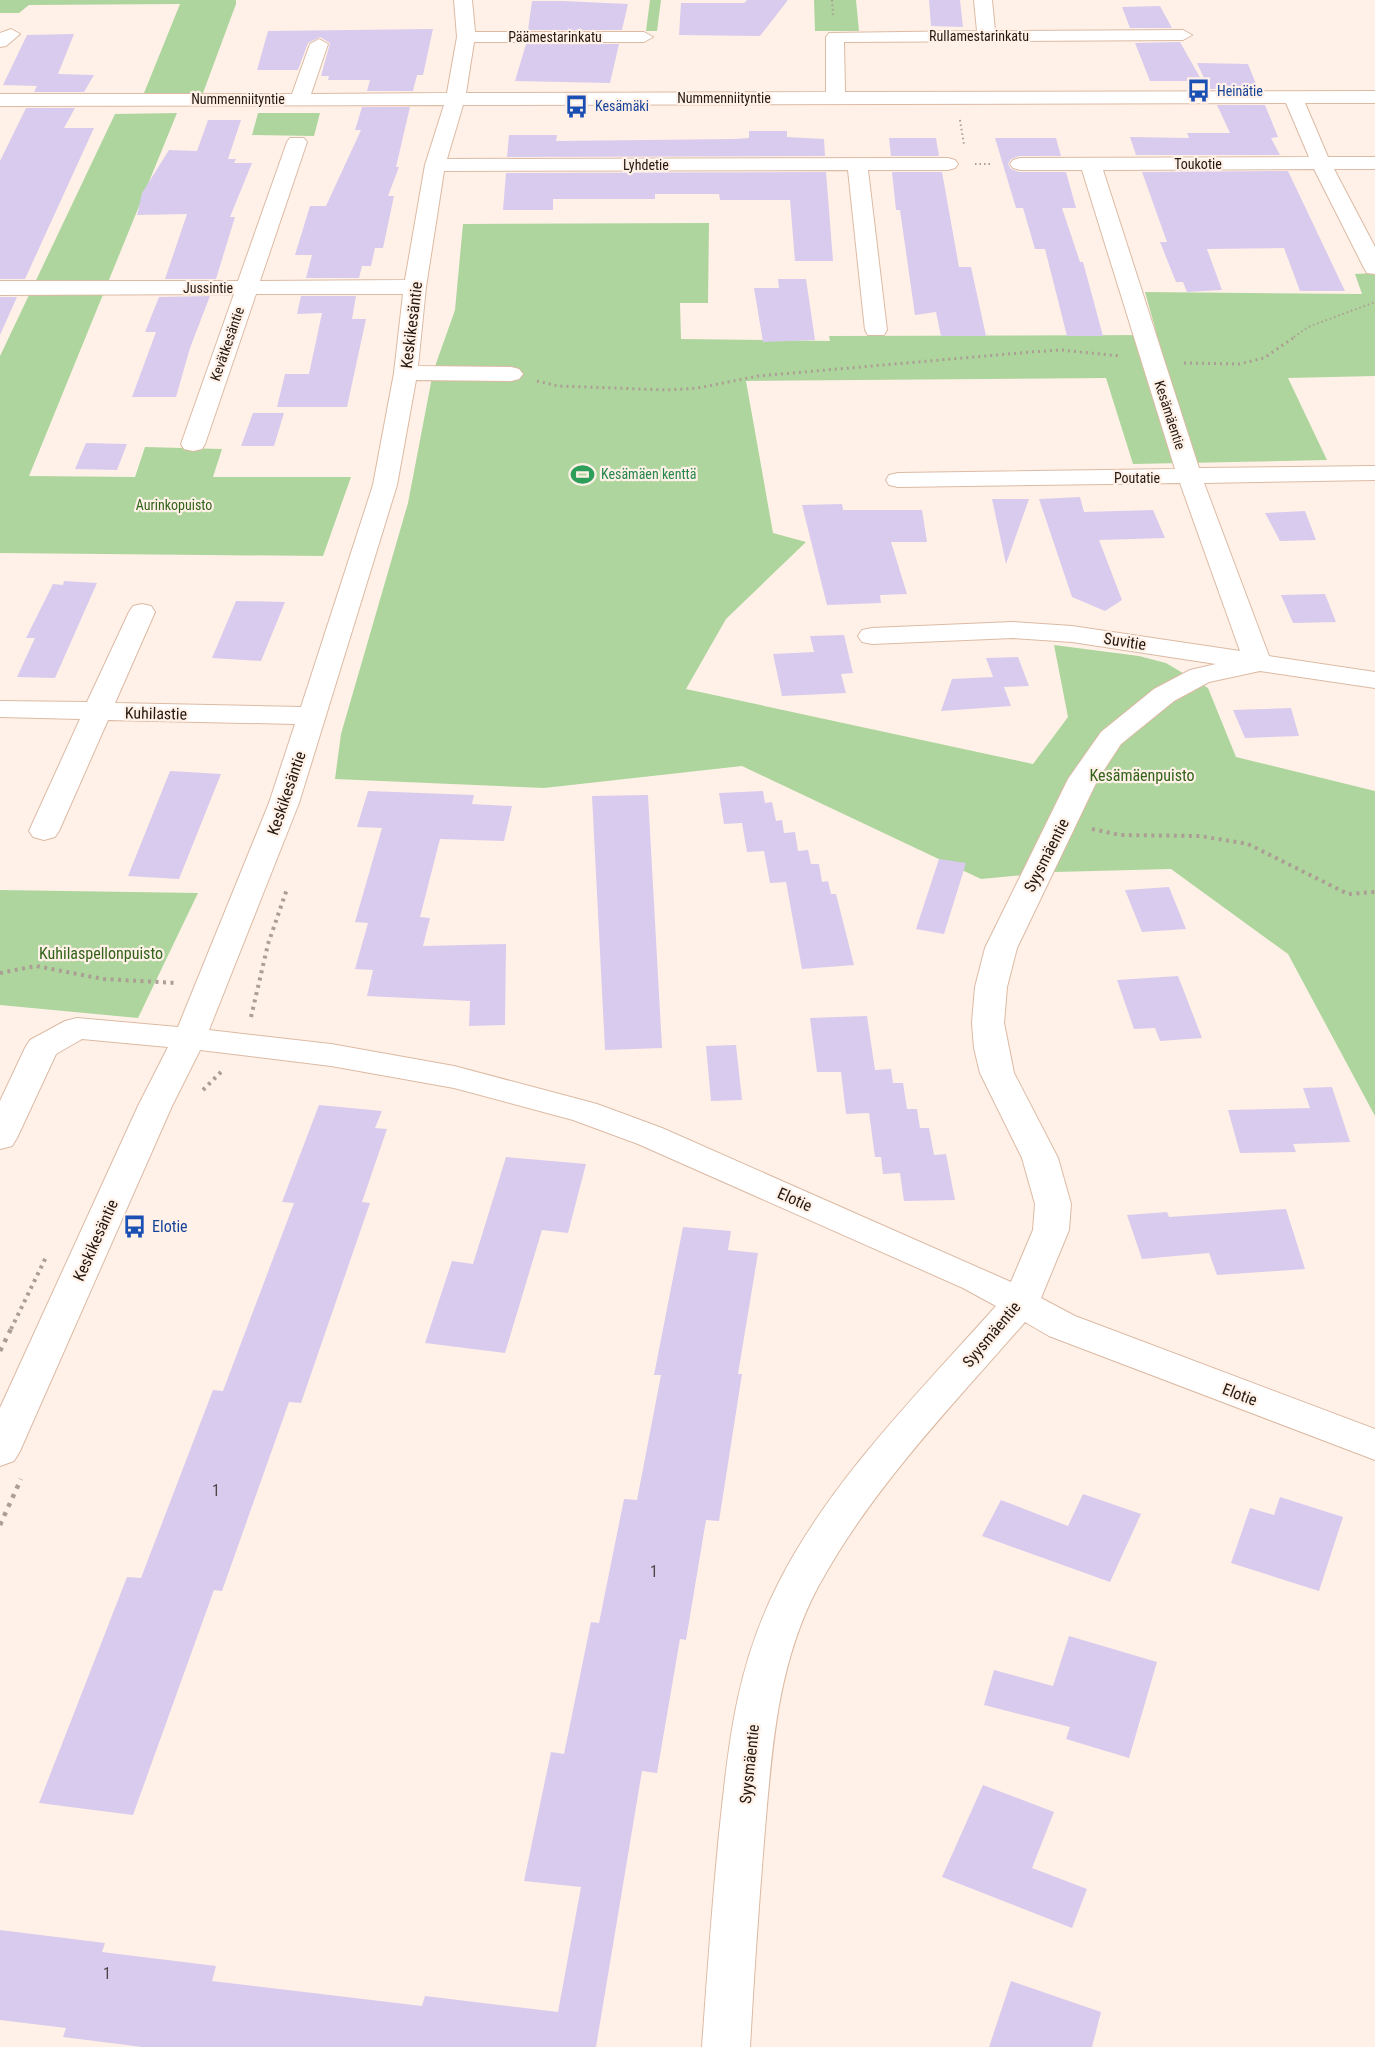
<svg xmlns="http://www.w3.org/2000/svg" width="1375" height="2047" font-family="'Roboto Condensed',sans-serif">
<rect width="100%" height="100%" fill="#fff1e7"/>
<path fill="#aed59d" d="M0 0H236V4L203 93H144L180 4 29 5 19 13H0Z
M650 0H661L657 31H646Z
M814 0H856L859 31H815Z
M177 113 29 476 135 477 145 447 222 449 213 477H351L323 556 0 553V356L115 114Z
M258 113H320L314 136 252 135Z
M709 223 708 303H680L681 339 830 341 829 336 1157 335 1145 292 1362 294 1355 274 1375 273V376L1288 378 1327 460 1133 464 1106 378 746 381 773 533 806 542 726 619 686 689 1033 764 1068 717 1054 645 1139 656 1166 663 1208 688 1236 757 1375 791V1116L1288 954 1171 869 1054 872 981 879 742 766 544 788 335 779 341 734 408 503 433 372 455 310 463 224Z
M0 890 198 893 138 1018 0 1005Z"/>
<path fill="#d9cbee" d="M747 0H788L760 36 679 35 681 3H744Z
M929 0H960L963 27 931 26Z
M532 1H563L628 4 622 30H528Z
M1160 6 1172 28H1130L1122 7Z
M433 29 423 75H417L413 91H367L370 80H328L329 76H321L330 43 320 37 308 43 298 70H257L268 31Z
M74 34 58 74 94 75 84 92H34L37 86 3 85 27 35Z
M1180 42 1202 81H1150L1135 43Z
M526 44H619L610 83 515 81Z
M1197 63 1248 64 1258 89H1209Z
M1217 105H1265L1278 137 1271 138 1280 155H1136L1130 137 1189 138 1187 133H1230Z
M362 107H410L396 167H399L388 196H394L383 248H375L371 266H362L359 278H306L312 255H295L310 206H326L361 130H355Z
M26 108H75L64 128H94L25 279H0V161Z
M208 120H241L228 159H236L234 163H252L230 217H235L216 279H165L187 214 137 215 142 193 169 150 197 151Z
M749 131H787V137L824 139 825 156 507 157 509 135H557L556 141 735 139 749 138Z
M889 138H936L939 156H891Z
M995 138H1056L1061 156H1019L1011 159 1008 164 1011 169 1019 172H1066L1076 208H1062L1080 262H1083L1103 336H1067L1045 249H1035L1023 208H1016Z
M1288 171 1345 291H1300L1284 248 1207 249 1222 290 1187 292 1183 282H1176L1160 242H1167L1142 172Z
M826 172 833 261H795L790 200H720L719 194H655V199H553V210H503L506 173Z
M892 172H942L959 267H971L986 336H941L936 312 915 315 900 210H896Z
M778 279H806L815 340 763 342 754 288H779Z
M210 296 190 348 176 397H132L156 332H145L159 297Z
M301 296H356L352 319H366L347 407H277L285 374H309L322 313 297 314Z
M0 297H17L0 335Z
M253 413H284L274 446H241Z
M86 443 127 444 117 470 75 469Z
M1080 497 1084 512 1153 510 1165 538 1099 540 1122 600 1105 611 1072 597 1039 499Z
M992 499H1029L1006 564Z
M842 504 843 510H922L927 542H891L907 594 880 595 881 603 827 605 802 505Z
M1305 511 1316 540 1280 541 1265 513Z
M64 581 97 583 55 678 17 677 35 638H26L53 584 63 585Z
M1325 594 1336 622 1293 623 1281 595Z
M236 601 285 602 261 661 212 658Z
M844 635 853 673 841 674 846 693 782 696 773 654 814 652 810 636Z
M1018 657 1029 686 1004 687 1011 706 941 711 952 679 993 677 986 658Z
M1291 708 1299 736 1245 738 1233 710Z
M170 771 221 774 179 879 128 876Z
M368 791 474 795 472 804 512 806 504 841 440 839 420 917 430 918 423 946 506 944 505 1025 469 1026 470 1001 367 996 373 970 355 969 368 923 355 922 382 828 357 827Z
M763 791 765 803 772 802 776 821 782 820 784 833 795 832 798 851 808 850 811 864H819L822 882 828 881 831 894H836L854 965 802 969 786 882 770 883 764 851 747 852 742 823 724 824 719 793Z
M648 795 662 1048 605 1050 592 796Z
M939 859 966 863 944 934 916 929Z
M1169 887 1186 929 1142 932 1125 890Z
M1178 976 1202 1038 1160 1041 1155 1028 1134 1029 1117 980Z
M867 1016 875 1070 891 1069 893 1083H903L907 1109H917L920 1128H929L934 1155 946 1154 955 1200 904 1201 900 1173 883 1174 881 1157H875L869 1113 846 1114 841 1072H817L810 1018Z
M736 1045 742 1100 711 1101 706 1046Z
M1332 1087 1350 1142 1293 1144 1296 1152 1240 1153 1228 1110 1310 1108 1303 1088Z
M319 1105 382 1111 375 1128 387 1129 362 1202 370 1203 301 1403 289 1402 222 1591 214 1590 133 1815 39 1803 127 1577 141 1578 213 1390 223 1391 294 1203 282 1202Z
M506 1157 586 1164 568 1233 542 1230 505 1353 425 1343 452 1261 473 1264Z
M1286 1209 1305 1269 1217 1275 1209 1253 1142 1259 1127 1215 1167 1212 1169 1217Z
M683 1227 731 1231 728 1250 758 1253 738 1374H742L719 1521 706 1520 686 1640 680 1639 657 1773 642 1771 596 2047H142L63 2037 66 2028 0 2020V1930L105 1943 102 1952 216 1966 212 1981 422 2006 425 1996 558 2012 581 1887 524 1881 551 1752 564 1754 591 1622 599 1623 624 1499 637 1500 661 1375H654Z
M1083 1494 1141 1514 1110 1582 982 1536 1001 1500 1068 1526Z
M1280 1497 1343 1517 1319 1591 1231 1563 1250 1508 1274 1515Z
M1069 1636 1157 1662 1129 1758 1066 1739 1070 1727 984 1705 994 1670 1053 1686Z
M983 1785 1054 1812 1032 1868 1087 1889 1072 1928 942 1877Z
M1011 1981 1101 2012 1092 2047H989Z"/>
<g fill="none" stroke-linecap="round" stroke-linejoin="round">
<defs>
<path id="minor" d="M454 0H472L475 32H644L653 37 644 42H474L466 93 826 92V37L829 33 977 31 974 0H992L995 31 1183 30 1192 35 1183 40 844 42 845 92 1375 91V103H1305L1328 157H1375V169H1334L1375 247V274L1367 273 1364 268 1314 169 1103 170 1199 468 1375 466V480L1204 483 1269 656 1375 672V688L1260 671 1209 682 1174 701 1121 744 1098 779 1017 948 1007 987 1004 1023 1014 1073 1058 1158 1071 1204 1069 1230 1041 1298 1075 1316 1375 1429V1460L1049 1336 1025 1322C952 1406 871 1489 818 1587 778 1662 772 1746 765 1829 759 1902 754 1974 750 2047H702C707 1976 712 1905 719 1834 729 1741 736 1665 780 1580 831 1480 921 1390 996 1306L963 1288 638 1144 573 1120 454 1088 331 1066 200 1050 172 1106 20 1451 14 1461 0 1466V1408L138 1106 168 1047 82 1039 56 1054 17 1138 12 1146 0 1149V1101L25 1048 30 1040 65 1021 77 1018 178 1027 269 803 295 724 108 720 59 831 55 837 44 840 33 837 29 831 80 719 0 717V701L87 702 129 612 133 606 142 604 151 606 155 612 115 703 301 707 373 485 394 373 403 294H256L205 444 202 449 193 451 184 449 181 444 234 294 0 295V281H238L287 142 290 138H304L307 142 260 281 405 280 425 165 444 105 0 106V94H292L310 44 319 39 328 44 311 94 447 93 457 37ZM1286 103 1309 157 1020 158 1013 160 1010 164 1013 168 1020 170H1082L1175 469 898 473 889 475 886 480 889 485 898 487 1180 483 1240 651 1072 626 1013 622 872 628 862 630 858 636 862 642 872 644 1013 638 1072 642 1216 664 1190 670 1154 689 1101 732 1068 779 985 948 975 987 972 1023 974 1048 980 1073 1022 1158 1035 1204 1033 1230 1011 1282 662 1128 597 1104 454 1066 331 1044 209 1030 299 803 397 485 416 380 511 381 519 379 523 374 519 369 511 367 418 366 426 287 444 171 848 170 865 330 868 335H884L887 330 868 170H948L955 168 958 164 955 160 948 158 447 159 463 105Z
M11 29 20 34 6 46 0 47V33Z"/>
</defs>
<use href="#minor" stroke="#dcbaa4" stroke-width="2"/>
<path stroke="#ab9e94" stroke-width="2" stroke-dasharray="1.5 3" stroke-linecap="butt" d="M832 0 833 16
M960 120 964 145
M975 164H992
M1294 337 1308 327 1375 302"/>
<path stroke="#ab9e94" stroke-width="3" stroke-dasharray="2 4" stroke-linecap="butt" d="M1184 363 1239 364 1264 358 1296 336
M537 381 558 386 668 390 698 388 758 376 1031 352 1061 350 1120 356"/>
<path stroke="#ab9e94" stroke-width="4" stroke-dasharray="3 4.5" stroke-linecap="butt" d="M1092 829 1120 835 1200 836 1248 844 1348 894 1375 892
M0 973 36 966 103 979 177 983
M251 1017 268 944 287 889
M203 1090 221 1072
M11 1329 47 1255"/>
<path stroke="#ab9e94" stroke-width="4.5" stroke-dasharray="4 6" stroke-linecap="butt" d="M0 1351 12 1327
M0 1525 21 1479"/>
<use href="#minor" fill="#fff" fill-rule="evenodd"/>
</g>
<defs>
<symbol id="bus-bare" viewBox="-9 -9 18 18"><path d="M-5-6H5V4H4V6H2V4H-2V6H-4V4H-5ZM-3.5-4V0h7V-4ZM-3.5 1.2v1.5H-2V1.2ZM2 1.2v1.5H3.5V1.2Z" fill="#1a4fb4" stroke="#fff1e7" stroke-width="2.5" paint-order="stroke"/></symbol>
<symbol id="stadium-bare" viewBox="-9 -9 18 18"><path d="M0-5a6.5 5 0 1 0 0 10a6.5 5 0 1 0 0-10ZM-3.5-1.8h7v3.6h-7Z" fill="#2e9e5b" stroke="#fff1e7" stroke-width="2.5" paint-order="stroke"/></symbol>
</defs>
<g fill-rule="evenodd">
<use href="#bus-bare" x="1182" y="74" width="33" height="33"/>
<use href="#bus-bare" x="560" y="90" width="33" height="33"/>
<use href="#stadium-bare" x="566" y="458" width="33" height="33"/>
<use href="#bus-bare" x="118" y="1210" width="33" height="33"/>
</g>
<g text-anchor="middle" stroke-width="4.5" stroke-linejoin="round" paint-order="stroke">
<g font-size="14" fill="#24180f" stroke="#fff1e7">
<text x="979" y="41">Rullamestarinkatu</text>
<text x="555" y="42">Päämestarinkatu</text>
<text x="724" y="103">Nummenniityntie</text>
<text x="238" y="104">Nummenniityntie</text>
<text x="1198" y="169">Toukotie</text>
<text x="646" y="170">Lyhdetie</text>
<text x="208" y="293">Jussintie</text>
<text transform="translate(227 344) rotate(-71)" y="5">Kevätkesäntie</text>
<text transform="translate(1170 415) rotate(72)" y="5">Kesämäentie</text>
<text x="1137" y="483">Poutatie</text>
</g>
<g font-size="14" fill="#164399" stroke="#fff1e7" text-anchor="start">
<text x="1217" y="96">Heinätie</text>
<text x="595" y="111">Kesämäki</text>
</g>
<g font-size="14" fill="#27864d" stroke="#fff1e7" text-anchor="start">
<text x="601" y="479">Kesämäen kenttä</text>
</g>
<g font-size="14" fill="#33631a" stroke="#fff1e7">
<text x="174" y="510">Aurinkopuisto</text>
</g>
<g font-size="16" fill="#24180f" stroke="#fff1e7">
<text transform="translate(411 325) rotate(-83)" y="6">Keskikesäntie</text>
<text transform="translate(1125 641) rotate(9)" y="6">Suvitie</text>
<text transform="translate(156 713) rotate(1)" y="6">Kuhilastie</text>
<text transform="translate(286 793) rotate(-71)" y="6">Keskikesäntie</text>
<text transform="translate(1046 855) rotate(-63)" y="6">Syysmäentie</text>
<text transform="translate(795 1199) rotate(24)" y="6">Elotie</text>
<text transform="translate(95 1240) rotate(-66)" y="6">Keskikesäntie</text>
<text transform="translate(991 1334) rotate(-50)" y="6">Syysmäentie</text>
<text transform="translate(1240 1394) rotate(21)" y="6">Elotie</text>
<text transform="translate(749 1764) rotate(-84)" y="6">Syysmäentie</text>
</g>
<g font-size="16" fill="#33631a" stroke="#fff1e7">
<text x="1142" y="781">Kesämäenpuisto</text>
<text x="101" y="959">Kuhilaspellonpuisto</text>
</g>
<g font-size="16" fill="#164399" stroke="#fff1e7" text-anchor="start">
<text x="152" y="1232">Elotie</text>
</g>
<g font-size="16" fill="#514547">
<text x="216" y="1496">1</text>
<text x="654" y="1577">1</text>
<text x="107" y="1979">1</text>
</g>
</g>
</svg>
